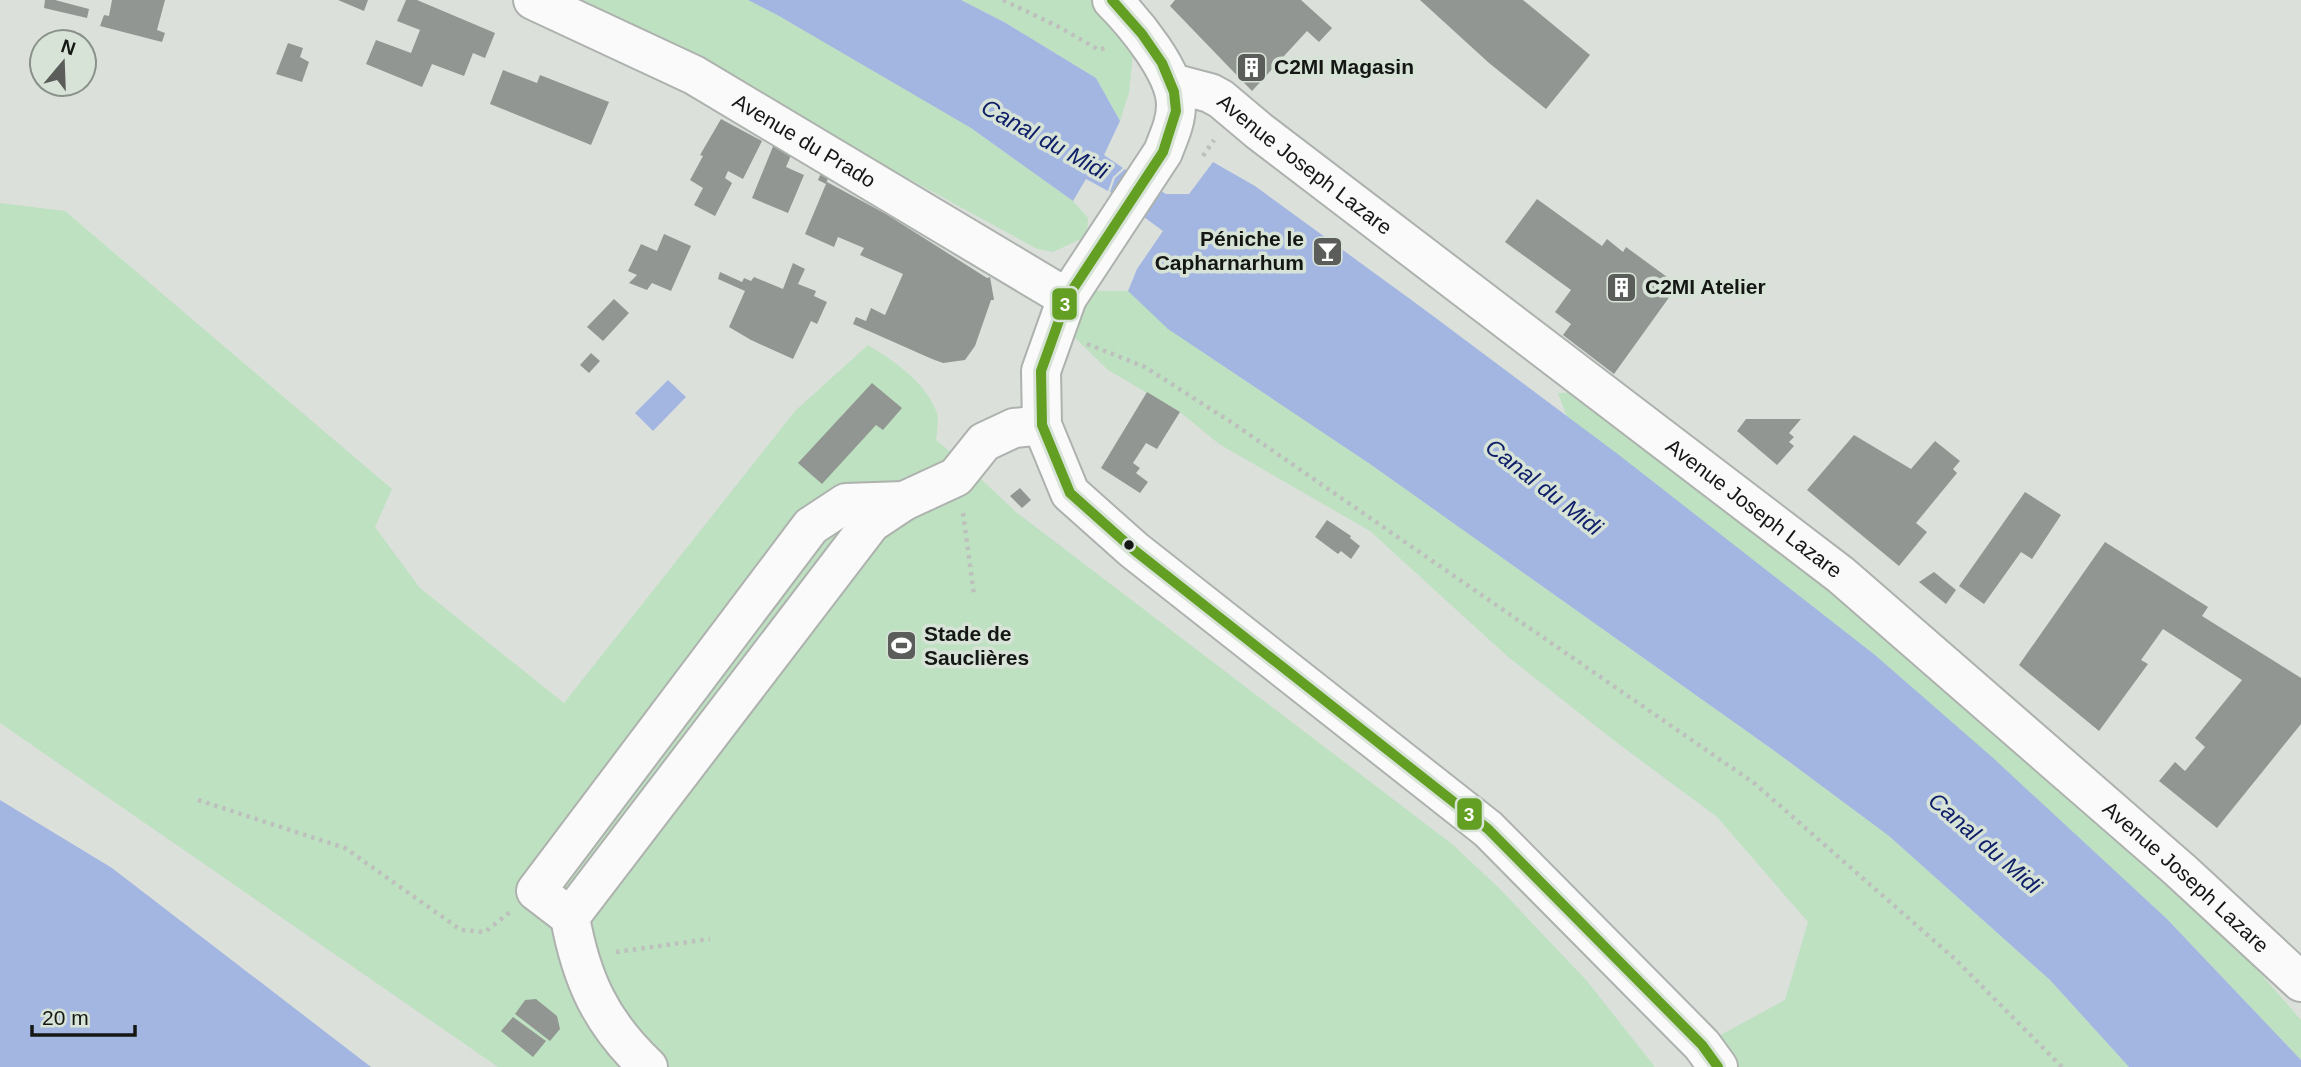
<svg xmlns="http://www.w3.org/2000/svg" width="2301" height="1067" font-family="Helvetica,sans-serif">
<rect width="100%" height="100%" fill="#dbe0db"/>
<path fill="#bee1c1" d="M533 0H748L779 16 971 128 1073 201 1088 218 1087 236 1053 252 1037 249 812 126Z
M961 0H1112L1136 24 1129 93 1120 121 1096 78 1004 22Z
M0 203 65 211 392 489 375 527 420 588 564 703 795 411 868 345C895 362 925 381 937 413 939 421 937 432 936 440L965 464 1016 512 1452 844 1500 889 1587 981 1655 1067H498L0 723Z
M1092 291H1128L1191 344 1370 464 1776 752 1889 836 2050 980 2129 1067H1718L1702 1045 1785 1000 1808 922 1717 817 1616 742 1507 656 1370 531 1219 444 1180 412 1108 370 1068 331Z
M1582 392 1794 552 2211 917 2301 1020V1060L2167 919 1875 655 1567 417 1558 393Z"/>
<path fill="#a3b6e1" d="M748 0H961L1004 22 1096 78 1120 121 1104 155 1123 168 1113 177 1108 191 1086 179 1073 201 971 128 779 16Z
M1213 162 1255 186 1421 307 1619 455 1875 655 1992 757 2167 919 2301 1060V1067H2129L2050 980 1889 836 1776 752 1370 464 1168 329 1128 291 1137 269 1163 231 1110 192 1115 178 1125 169 1166 194H1189Z
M668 380 686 397 653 431 635 413Z
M0 800 112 868 371 1067H0Z"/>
<path fill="#929692" d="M45 0H55L89 9 87 18 44 8Z
M112 0H165L157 30 165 33 162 42 100 26 104 15 109 16Z
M338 0H368L364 11Z
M406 0H417L495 33 485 58 473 53 464 76 432 64 422 87 366 64 376 40 411 53 420 30 397 21Z
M1175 0H1301L1332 28 1319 42 1307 31 1252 91 1170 6Z
M1420 0H1523L1590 55 1546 109 1489 63Z
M288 43 303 48 300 57 309 62 302 82 276 74Z
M503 70 537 83 540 75 609 102 591 145 490 104Z
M721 119 762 141 743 179 728 171 725 178 732 183 715 216 694 205 703 188 690 180 703 156 700 155Z
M774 144 792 153 786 167 804 175 788 213 752 198Z
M822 171 829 175 826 184 827 182 886 214 987 278 990 277 994 300H991L975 346 965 360 943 363 932 359 853 324 856 317 866 321 871 308 885 315 903 274 860 255 864 248 838 237 834 247 805 234 826 184 818 180Z
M1537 199 1602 246 1607 239 1623 252 1626 247 1678 285 1614 374 1563 335 1571 324 1555 312 1571 290 1505 242Z
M664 234 691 246 671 291 652 283 647 290 629 283 637 275 628 271 641 244 657 251Z
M793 263 805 269 798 284 816 291 814 296 827 302 817 324 811 321 793 359 751 340 729 327 745 291 718 279 720 272 742 282 744 278 751 281 754 277 783 289Z
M614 299 629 313 603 341 587 327Z
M591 353 600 361 589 373 580 365Z
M872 383 902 408 883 430 876 425 822 484 798 463Z
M1147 392 1180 412 1157 449 1146 443 1133 463 1140 468 1136 473 1148 482 1140 493 1101 468Z
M1746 419H1801L1789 433 1794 437 1789 442 1794 446 1777 465 1737 431Z
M1854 435 1911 469 1935 441 1960 461 1953 469 1957 473 1916 523 1927 532 1899 566 1807 490Z
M1020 488 1031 500 1022 508 1010 496Z
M2025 492 2061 515 2032 559 2021 552 1984 604 1959 586Z
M1327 520 1351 536 1350 538 1360 546 1351 559 1341 551 1338 554 1315 537Z
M2105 542 2208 607 2202 616 2301 678V724L2217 828 2159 781 2175 762 2185 771 2205 747 2195 738 2242 680 2163 629 2141 660 2148 664 2099 731 2019 665Z
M1934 572 1956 590 1946 604 1919 582Z
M536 999 557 1016 560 1029 550 1041 515 1014 525 1000Z
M513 1017 546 1041 533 1057 501 1031Z"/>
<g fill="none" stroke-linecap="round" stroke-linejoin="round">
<defs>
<g id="minor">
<path id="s1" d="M533 0 694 75 1067 298"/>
<path id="s2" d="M1172 83 1210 93 1221 99 1259 131 1841 575 2180 870 2301 982"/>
<path d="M570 917 536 891 811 526 846 503 904 501"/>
<path d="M648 1067C601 1023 581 979 570 917L871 523 904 501 956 477 984 442 1014 428 1042 425"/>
</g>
<path id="major" d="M1112 0C1134 22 1176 72 1176 105 1176 122 1169 136 1163 152L1067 298 1041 371 1042 425 1070 493 1134 550 1488 829 1702 1045 1718 1067"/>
</defs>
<use href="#minor" stroke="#aeb2ae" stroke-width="42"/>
<use href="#major" stroke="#aeb2ae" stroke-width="42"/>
<path stroke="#bdc0bd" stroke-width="4.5" stroke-dasharray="3.5 5" stroke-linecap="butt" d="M1003 0 1059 27 1099 50 1108 47
M1203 156 1214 140
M1087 344 1145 367 1234 424 1754 783 1955 959 2062 1067
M963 513 974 595
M198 800 345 848 461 930 485 932 510 912
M616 952 710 939"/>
<use href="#minor" stroke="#fafafa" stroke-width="38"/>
<use href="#major" stroke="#fafafa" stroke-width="38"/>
<defs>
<path id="bus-1" d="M1112 0 1142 34 1162 63 1174 92 1176 111 1163 152 1067 298 1041 371 1042 425 1070 493 1134 550 1488 829 1702 1045 1718 1067"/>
</defs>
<use href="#bus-1" stroke="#d8e3d8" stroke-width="16"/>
<use href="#bus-1" stroke="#639f23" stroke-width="10"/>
</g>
<defs>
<symbol id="building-square" viewBox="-11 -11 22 22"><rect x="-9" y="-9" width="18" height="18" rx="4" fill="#5a5d5a" stroke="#d8e3d8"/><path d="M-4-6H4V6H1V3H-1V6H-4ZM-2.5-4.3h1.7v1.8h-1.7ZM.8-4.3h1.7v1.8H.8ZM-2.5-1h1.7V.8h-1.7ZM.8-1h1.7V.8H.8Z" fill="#fff"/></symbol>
<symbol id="bar-square" viewBox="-11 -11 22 22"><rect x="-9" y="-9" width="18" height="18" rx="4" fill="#5a5d5a" stroke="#d8e3d8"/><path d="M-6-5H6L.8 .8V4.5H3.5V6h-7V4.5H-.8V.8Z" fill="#fff"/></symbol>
<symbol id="stadium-square" viewBox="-11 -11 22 22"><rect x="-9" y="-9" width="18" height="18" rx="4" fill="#5a5d5a" stroke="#d8e3d8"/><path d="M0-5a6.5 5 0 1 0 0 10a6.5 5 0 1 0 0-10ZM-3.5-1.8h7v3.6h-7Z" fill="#fff"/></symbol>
</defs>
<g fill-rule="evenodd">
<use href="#building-square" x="1234" y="50" width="35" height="35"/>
<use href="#bar-square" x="1310" y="234" width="35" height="35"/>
<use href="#building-square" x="1604" y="270" width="35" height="35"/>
<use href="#stadium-square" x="884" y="628" width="35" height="35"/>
</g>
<circle fill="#141714" stroke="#d8e3d8" stroke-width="2.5" cx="1129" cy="545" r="6"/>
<g text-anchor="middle" stroke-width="7" stroke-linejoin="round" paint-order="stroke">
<g font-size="21" font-weight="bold" fill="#141714" stroke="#d8e3d8" text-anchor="start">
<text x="1274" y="74">C2MI Magasin</text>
<text x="1304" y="246" text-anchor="end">Péniche le<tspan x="1304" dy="24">Capharnarhum</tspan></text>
<text x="1645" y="294">C2MI Atelier</text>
<text x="924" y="641">Stade de<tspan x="924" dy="24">Sauclières</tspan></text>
</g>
<g font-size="21" fill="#141714" stroke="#d8e3d8">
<text dy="7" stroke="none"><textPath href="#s1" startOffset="306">Avenue du Prado</textPath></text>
<text dy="7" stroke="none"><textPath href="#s2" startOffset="158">Avenue Joseph Lazare</textPath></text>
<text dy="7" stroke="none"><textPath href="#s2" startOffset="724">Avenue Joseph Lazare</textPath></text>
<text dy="7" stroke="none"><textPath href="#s2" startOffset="1292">Avenue Joseph Lazare</textPath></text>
</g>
<g font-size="23" font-style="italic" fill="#102068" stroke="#d8e3d8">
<text transform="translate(1045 139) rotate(29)" y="8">Canal du Midi</text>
<text transform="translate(1544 487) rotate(38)" y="8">Canal du Midi</text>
<text transform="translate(1985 843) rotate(41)" y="8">Canal du Midi</text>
</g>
</g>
<g stroke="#d8e3d8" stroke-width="2.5">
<rect x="1051" y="287" width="27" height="34" rx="7" fill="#639f23"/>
<rect x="1456" y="797" width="27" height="34" rx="7" fill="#639f23"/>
</g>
<g font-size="19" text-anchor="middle" font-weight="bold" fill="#fff">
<text x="1065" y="311">3</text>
<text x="1469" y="821">3</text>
</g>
<g transform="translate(63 63) rotate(19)"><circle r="33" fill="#d8e3d8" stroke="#8a918a" stroke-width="2"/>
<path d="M0-5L12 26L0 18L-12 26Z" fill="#5a5d5a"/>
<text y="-10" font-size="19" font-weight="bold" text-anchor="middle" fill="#141714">N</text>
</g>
<path d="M32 1025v10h103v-10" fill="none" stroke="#141714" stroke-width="3.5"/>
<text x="42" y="1025" font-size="21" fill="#141714" stroke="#d8e3d8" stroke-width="5" paint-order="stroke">20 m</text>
</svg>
